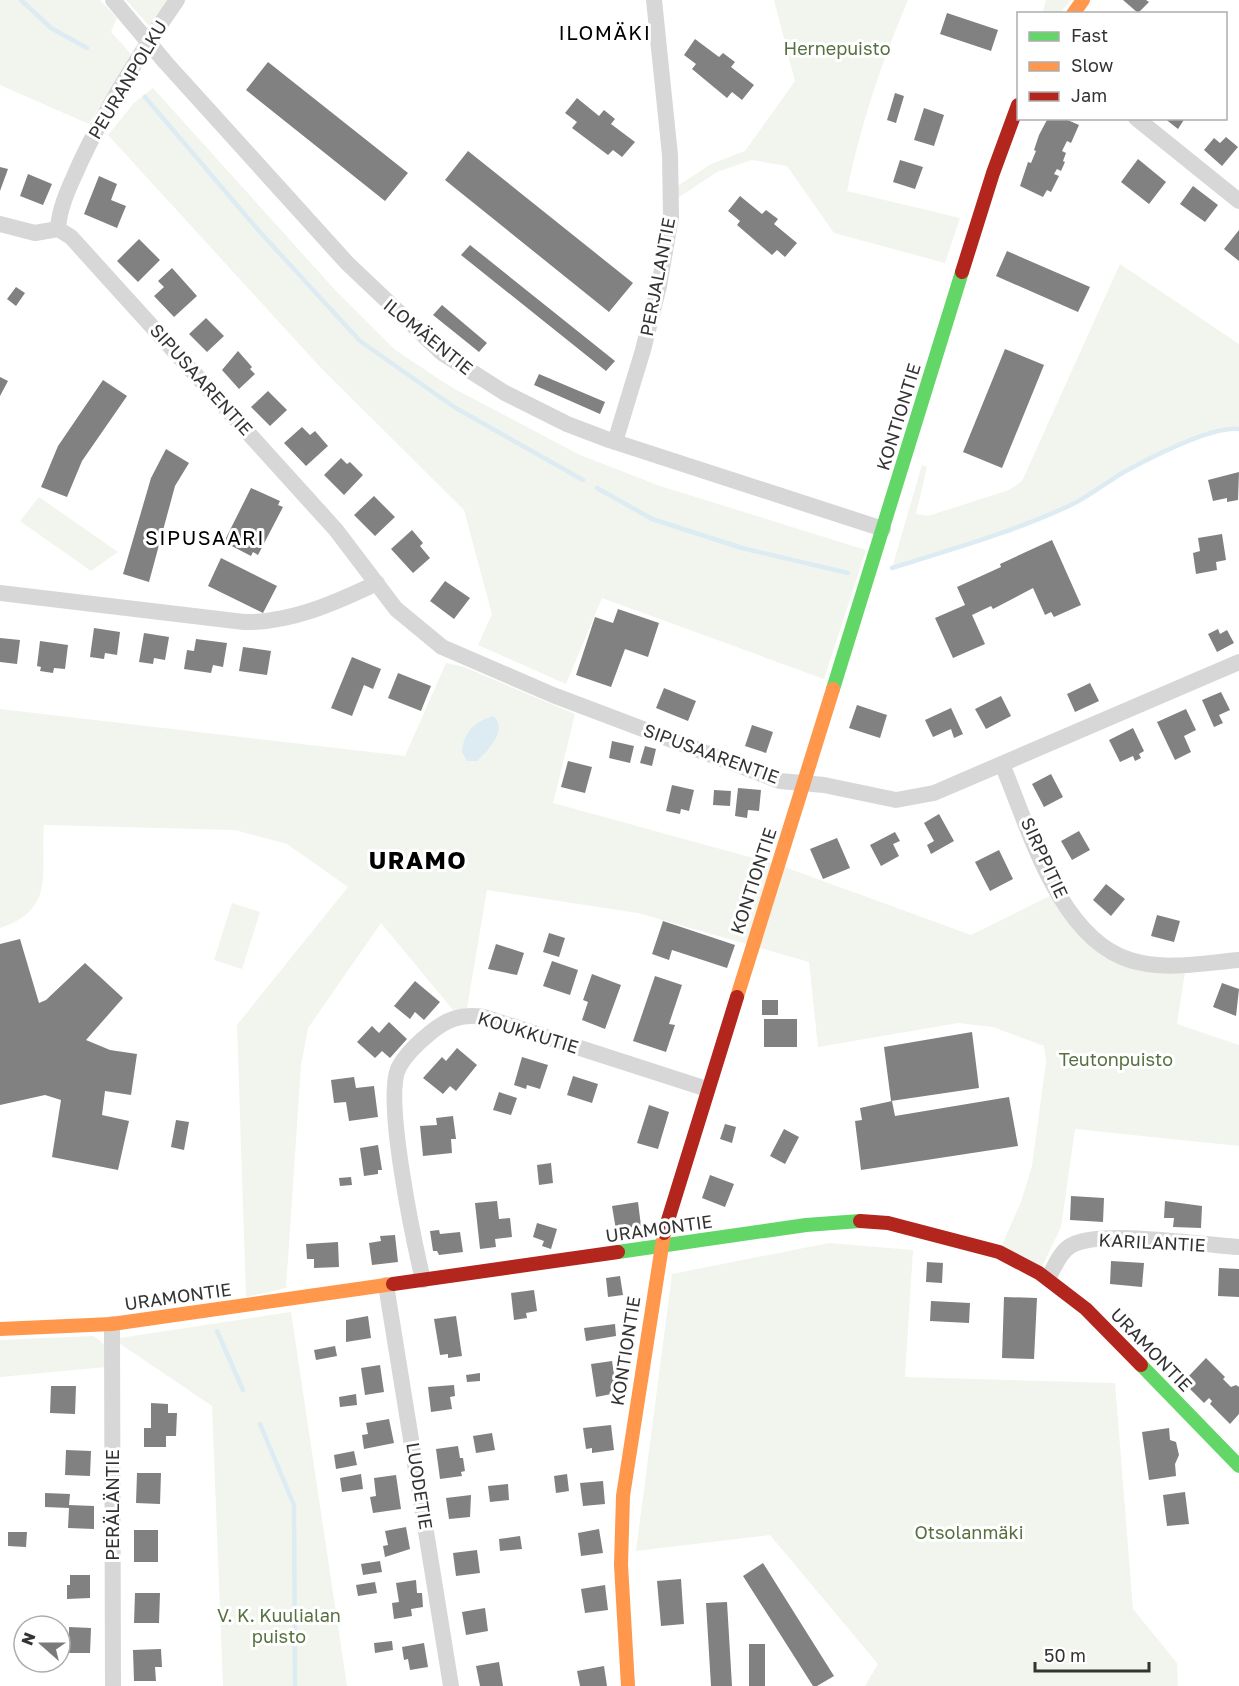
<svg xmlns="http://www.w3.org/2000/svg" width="1239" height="1686" font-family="'Golos Text',sans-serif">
<rect width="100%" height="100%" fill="#fff"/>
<path fill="#f1f5ed" d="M0 0H100L117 18 111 32 131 54 89 124 0 85Z
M126 0H169L150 27Z
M774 0H908C882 61 860 126 847 191L960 218 945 263 834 233 787 166 752 160 717 172 673 201V189L711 164 745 151 795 81Z
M1046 0H1071L1060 13 1042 14Z
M153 88 336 291 394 349 451 387 580 455 619 470 657 485 866 550 824 679 602 598 566 684 478 645 492 614 464 510 321 368 108 135 134 103Z
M1120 264 1239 344V429C1210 426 1150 458 1124 472 1107 482 1091 495 1073 504 1016 531 953 549 892 568L922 465 927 467 916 514 928 516 1009 490 1022 481Z
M39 497 118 552 91 571 20 521Z
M446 663 464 667 575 714 553 803 779 865 971 935 1058 892 1112 951 1186 965 1177 1024 1239 1045V1146L1075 1129 1061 1227 1039 1273 999 1252 1021 1202 1032 1166 1046 1062 1044 1046 993 1027 958 1023 818 1047 809 962 638 913 487 890 467 1008 453 1010 381 923 308 1028 301 1065 286 1288 246 1297 237 1025 348 887 287 844 235 830 44 825C40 870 57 910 0 928V709L405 756Z
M232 903 260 912 242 969 214 960Z
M829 1243 913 1250 905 1377 1115 1383 1133 1609 1177 1663 1178 1686H865L878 1664 770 1535 636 1551 672 1274Z
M291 1312 347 1686H223L212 1406 113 1339Z
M94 1336 105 1345 106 1367 0 1377V1340Z"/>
<path fill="#ddebf3" d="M493 716C509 730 487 751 477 761H467L462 752C464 732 474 722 493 716Z"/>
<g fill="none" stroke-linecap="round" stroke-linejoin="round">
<path stroke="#ddebf3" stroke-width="4.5" d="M21 0 51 28 87 48
M145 97 259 231 360 341 454 407 583 480
M597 488 652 519 742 548 848 573
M892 568C953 549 1016 531 1073 504 1091 495 1107 482 1124 472 1150 458 1210 426 1239 429
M217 1331 243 1390
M260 1424 294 1505 295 1686"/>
</g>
<path fill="#818181" d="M1123 0H1146L1149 2 1138 13Z
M947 13 998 30 991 51 940 34Z
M695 39 719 57 723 53 735 62 731 67 754 85 742 100 732 92 727 98 692 69 696 64 684 55Z
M268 62 408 173 385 201 246 90Z
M895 93 904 96 896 123 887 120Z
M577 98 599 116 604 110 615 119 611 124 635 142 622 157 613 150 608 155 572 128 577 122 565 113Z
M924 108 944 115 934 146 914 140Z
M1048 118H1063L1079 125 1071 143 1067 141 1062 151 1066 153 1063 161 1065 162 1061 171 1057 169 1054 174 1059 176 1051 192 1047 190 1043 197 1020 186 1028 162 1031 163 1036 151 1034 150 1039 135Z
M1164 118H1185L1178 129Z
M1226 137 1238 147 1222 166 1204 150 1214 138 1220 143Z
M468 151 633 283 609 312 445 180Z
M1138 159 1166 182 1149 204 1121 182Z
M900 160 923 167 915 189 893 182Z
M0 167 8 169 0 191Z
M28 174 52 184 43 205 20 196Z
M99 176 117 184 111 200 126 206 117 228 84 214Z
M1193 186 1218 205 1205 222 1180 204Z
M740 196 762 214 766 210 778 219 774 224 797 243 785 257 777 250 772 255 737 225 740 221 728 211Z
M1239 230V261L1224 249Z
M139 239 160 260 138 282 117 261Z
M470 245 615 361 606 371 461 255Z
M1007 251 1090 287 1078 312 996 276Z
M172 268 197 296 174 317 154 296 164 287 158 281Z
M16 287 25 293 16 306 7 299Z
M442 305 487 343 479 352 433 315Z
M206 318 224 336 207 352 189 334Z
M1005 349 1044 365 1002 468 963 452Z
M238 351 252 367 250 369 255 374 239 389 222 370Z
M539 374 605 402 600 414 534 385Z
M0 377 8 381 0 396Z
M103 380 127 396 82 461 67 497 41 487 58 446Z
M268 391 287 410 270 426 251 407Z
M302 427 310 435 315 431 328 446 306 466 284 443Z
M166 449 189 463 175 486 149 582 123 574 151 478Z
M341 458 347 464 350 462 363 475 344 495 324 475Z
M1239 472 1238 500 1227 502V498L1213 501 1208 480Z
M251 488 280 501 278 505 283 507 258 555 253 552 251 556 224 542Z
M374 496 395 517 375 536 354 515Z
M412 530 423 543 420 546 430 558 413 573 391 549Z
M1222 534 1226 560 1216 562 1217 570 1196 574 1193 553 1200 551 1198 538Z
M1052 540 1081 605 1054 617 1051 612 1045 615 1033 588 993 609 991 606 972 615 985 644 953 658 935 618 965 605 957 587 1001 567 1000 564Z
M221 558 277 586 263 613 208 586Z
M445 581 470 598 454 619 430 601Z
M618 609 659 623 648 657 625 649 611 687 576 675 595 617 613 623Z
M94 628 120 632 117 655 105 653 104 659 90 657Z
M1218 629 1220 634 1227 630 1234 643 1217 652 1208 634Z
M144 633 169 637 165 660 154 658 153 664 139 662Z
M0 638 20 640 17 664 0 662Z
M196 639 227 643 223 667 213 665 211 673 184 669 187 650 194 651Z
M40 641 68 645 65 669 54 668 53 673 40 671 41 667 37 666Z
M243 647 271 651 267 675 239 671Z
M352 657 381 669 373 689 364 685 352 716 331 708Z
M398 673 431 686 421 711 388 698Z
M1090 683 1099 701 1075 712 1067 694Z
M664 688 696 701 688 721 656 708Z
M1221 692 1230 710 1219 715 1223 723 1214 727 1202 700Z
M1001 696 1011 716 986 729 975 709Z
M857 705 887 715 880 738 849 728Z
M951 708 963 734 954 738 951 729 933 737 925 720Z
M1186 709 1196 730 1184 736 1191 752 1175 760 1157 722Z
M752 725 773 732 766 753 745 746Z
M1133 728 1144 751 1139 754 1141 758 1135 761 1133 756 1120 762 1109 740Z
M612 741 634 746 630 763 609 758Z
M645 746 656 749 652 766 640 763Z
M568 761 592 767 585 793 561 787Z
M1051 774 1063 797 1044 807 1032 784Z
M672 785 694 790 689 811 681 809 680 814 666 811Z
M738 788 761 790 759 811 748 810 747 818 735 816Z
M714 790 731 791 730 806 713 805Z
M939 814 954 841 931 854 927 845 934 841 924 823Z
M1079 831 1090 850 1072 860 1061 841Z
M895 832 900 841 893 844 899 856 881 866 870 845Z
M837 838 850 868 823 879 810 849Z
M999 850 1013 879 990 891 975 862Z
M1106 884 1125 899 1111 916 1093 900Z
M1157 915 1180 921 1174 942 1151 936Z
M663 921 735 945 727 968 672 950 669 960 652 954Z
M549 933 565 938 559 957 543 952Z
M20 939 39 1003 46 1000 85 963 123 998 86 1040 110 1050 137 1054 131 1095 105 1091 102 1115 129 1121 118 1170 52 1157 61 1100 45 1095 0 1105V944Z
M496 944 524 953 517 975 488 969Z
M552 961 578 970 570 995 543 986Z
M592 974 621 985 605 1029 582 1020 588 1002 583 1000Z
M655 976 682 985 669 1024 675 1025 666 1052 633 1041Z
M415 981 440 1002 424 1020 415 1012 410 1019 394 1006Z
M1222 983 1239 989 1236 1016 1213 1007Z
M762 1000H778V1015H762Z
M764 1019H797V1047H764Z
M389 1022 407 1039 390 1058 382 1051 375 1058 357 1042 372 1026 379 1033Z
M972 1032 979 1088 891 1101 884 1047Z
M457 1048 477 1065 456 1091 450 1086 443 1094 423 1078 442 1057 446 1061Z
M522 1057 548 1065 540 1089 527 1085 526 1089 514 1085Z
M573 1076 598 1084 592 1103 567 1095Z
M354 1077 356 1088 374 1086 378 1117 349 1121 346 1102 334 1103 331 1080Z
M499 1092 517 1098 511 1115 493 1110Z
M1009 1097 1018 1146 861 1170 855 1121 862 1120 860 1108 892 1101 895 1116Z
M649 1105 669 1112 658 1149 637 1143Z
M453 1116 456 1139H451L452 1153 423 1156 420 1126 437 1125 436 1118Z
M176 1120 189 1122 184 1150 171 1147Z
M725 1124 736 1127 732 1143 720 1139Z
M784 1129 799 1137 785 1164 770 1156Z
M378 1145 382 1170H378V1174L364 1176 360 1148Z
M551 1163 553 1183 539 1185 537 1165Z
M710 1175 734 1184 725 1207 702 1198Z
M351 1177 352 1185 340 1186 339 1178Z
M1071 1196 1104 1198 1103 1222 1070 1220Z
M497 1201 499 1219 510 1218 512 1237 495 1239 496 1247 480 1249 475 1203Z
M1165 1201 1202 1206 1201 1228 1173 1227 1174 1218H1164Z
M638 1202 641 1226 616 1230 612 1206Z
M537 1223 557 1229 551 1249 542 1246 544 1241 533 1237Z
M439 1230 440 1234 460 1232 463 1252 439 1255 437 1251H433L430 1231Z
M395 1235 398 1262 372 1265 369 1243 381 1241 380 1236Z
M338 1242 339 1267 314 1268V1259H307L306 1244Z
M1111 1261 1144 1263 1142 1287 1110 1284Z
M927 1262 943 1263 942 1283 926 1282Z
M1219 1268 1239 1269V1297L1218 1296Z
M620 1276 623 1295 608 1297 606 1278Z
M534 1290 537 1311 526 1313 527 1318 514 1320 511 1293Z
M1004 1297 1037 1298 1034 1359 1002 1358Z
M931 1301 970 1303 969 1323 930 1321Z
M368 1316 371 1338 346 1342V1320Z
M456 1316 462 1356 448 1358V1354L440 1355 434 1319Z
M615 1324 616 1336 586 1341 584 1328Z
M335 1346 337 1356 316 1360 314 1350Z
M1206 1358 1225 1377 1223 1379 1231 1387 1236 1385 1239 1387V1414L1230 1424 1210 1404 1212 1401 1209 1398 1204 1403 1183 1382Z
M612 1361 617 1393 596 1397 591 1364Z
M380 1365 384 1392 365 1395 361 1368Z
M480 1373V1381L467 1382 466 1375Z
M454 1385 455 1396 450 1397 452 1409 431 1412 428 1387Z
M51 1386H76L75 1414 50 1413Z
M356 1394 357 1405 340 1407 339 1397Z
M151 1403 168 1404V1413H177L176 1436H166V1447H144V1428H151Z
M389 1419 394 1443 364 1449 362 1435 368 1434 366 1423Z
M611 1425 614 1450 592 1453V1448L586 1449 583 1428Z
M1169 1428 1170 1440 1176 1442 1179 1455 1175 1464 1176 1476 1149 1480 1142 1432Z
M492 1433 495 1450 476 1453 473 1436Z
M458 1446 460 1458H463L465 1471 461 1472 462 1476 440 1479 436 1449Z
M66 1450 91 1451 90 1476 65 1475Z
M354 1451 357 1465 336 1469 334 1455Z
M137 1473H161L160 1504 136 1503Z
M361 1474 363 1489 342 1492 340 1478Z
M567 1474 569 1491 556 1493 554 1476Z
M396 1475 401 1509 373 1513 370 1497 376 1496 374 1478Z
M603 1481 605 1504 583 1506 580 1483Z
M508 1484 509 1500 490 1502 488 1486Z
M1185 1492 1189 1524 1167 1526 1163 1495Z
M45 1493 70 1494 69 1505 94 1506V1529L68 1528 69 1508 45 1507Z
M471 1495 470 1517 449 1519 446 1498Z
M406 1527 410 1549 385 1557 383 1546 388 1545 385 1531Z
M599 1529 603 1553 581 1556 578 1533Z
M134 1530H158V1562H134Z
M8 1532H27L26 1547 8 1546Z
M520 1536 522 1549 500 1551 499 1539Z
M477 1550 480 1573 456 1576 453 1553Z
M380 1561 382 1572 363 1575 361 1564Z
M763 1563 834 1676 817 1686H813L743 1576Z
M70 1575H90V1598L67 1599V1585H70Z
M681 1579 684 1624 661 1626 657 1581Z
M416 1580 417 1593H422L423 1607 411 1609 412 1616 394 1619 392 1603 399 1602 396 1583Z
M375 1582 377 1593 358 1596 356 1585Z
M605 1585 608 1610 585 1613 581 1589Z
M135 1593H160L159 1623H134Z
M727 1602 732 1686H711L706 1603Z
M485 1608 488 1631 466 1635 462 1612Z
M69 1627 91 1628 90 1653H64L65 1636H69Z
M392 1641 393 1650 375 1653 374 1643Z
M424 1643 428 1667 410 1670 408 1659 404 1660 402 1647Z
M749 1644H765V1686H749Z
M161 1649 162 1667H155L156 1681H134L133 1650Z
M499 1662 503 1686H480L476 1666Z
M604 1666 607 1686H580L577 1671Z"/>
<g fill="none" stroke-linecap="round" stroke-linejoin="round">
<path stroke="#d7d7d7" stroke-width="16" d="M113 0 166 63 347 263 442 353 505 393 567 424 609 440 883 529
M1136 118 1239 201
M0 224 35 233 58 229 71 237 336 530 396 609 442 647 553 695 780 781 824 785 896 800 934 793 1239 662
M58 229C59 206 71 184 80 163 107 105 140 53 177 0
M615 442 643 350 659 286 671 217 670 155 654 0
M0 593 244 622C290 623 335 603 377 583
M1002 764C1028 825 1058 938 1130 960 1165 971 1204 963 1239 960
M1048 1278C1055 1267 1060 1251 1072 1245 1102 1229 1203 1245 1239 1247
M423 1280C414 1242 383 1097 399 1067 406 1054 419 1042 430 1033 448 1018 462 1014 484 1017L707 1089
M386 1285 451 1686
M112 1324 113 1686"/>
<path stroke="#63d668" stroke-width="14" d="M833 689 962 272
M618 1252 806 1225 860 1221
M1141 1365 1239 1466"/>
<path stroke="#ff974d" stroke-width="14" d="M1073 14 1083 0
M737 997 833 689
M0 1329 112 1324 393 1284
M628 1686 621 1565 623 1496 664 1233"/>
<path stroke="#b3261e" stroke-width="14" d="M962 272 993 173 1018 105
M860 1221 888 1223 999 1252 1039 1273 1086 1309 1141 1365
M664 1233 737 997
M393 1284 618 1252"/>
</g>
<g text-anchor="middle" stroke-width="6" stroke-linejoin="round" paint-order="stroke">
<g font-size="18" fill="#56703f" stroke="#fff">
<text x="837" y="55">Hernepuisto</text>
<text x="1116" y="1066">Teutonpuisto</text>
<text x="969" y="1539">Otsolanmäki</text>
<text x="279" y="1622">V. K. Kuulialan<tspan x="279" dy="21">puisto</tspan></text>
</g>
<g font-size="18" fill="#333" stroke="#fff">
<text transform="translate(128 80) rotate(-59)" y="6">PEURANPOLKU</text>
<text transform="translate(658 277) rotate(-79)" y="6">PERJALANTIE</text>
<text transform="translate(428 337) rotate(39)" y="6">ILOMÄENTIE</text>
<text transform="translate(201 380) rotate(48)" y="6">SIPUSAARENTIE</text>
<text transform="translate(899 417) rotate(-73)" y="6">KONTIONTIE</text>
<text transform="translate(711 754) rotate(20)" y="6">SIPUSAARENTIE</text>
<text transform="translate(1044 858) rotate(65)" y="6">SIRPPITIE</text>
<text transform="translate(754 881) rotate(-72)" y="6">KONTIONTIE</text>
<text transform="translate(528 1033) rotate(17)" y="6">KOUKKUTIE</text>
<text transform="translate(659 1229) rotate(-8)" y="6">URAMONTIE</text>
<text transform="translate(1152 1243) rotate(3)" y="6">KARILANTIE</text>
<text transform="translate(178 1297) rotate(-8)" y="6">URAMONTIE</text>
<text transform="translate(1151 1350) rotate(46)" y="6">URAMONTIE</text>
<text transform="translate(626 1351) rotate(-81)" y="6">KONTIONTIE</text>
<text transform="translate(419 1486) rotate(81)" y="6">LUODETIE</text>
<text transform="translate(113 1505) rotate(-90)" y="6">PERÄLÄNTIE</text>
</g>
<g font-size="20" letter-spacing="1.5" fill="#000" stroke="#fff">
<text x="605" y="40">ILOMÄKI</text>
<text x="205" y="545">SIPUSAARI</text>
</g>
<g font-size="24" font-weight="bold" letter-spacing="1.5" fill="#000" stroke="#fff">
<text x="418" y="869">URAMO</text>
</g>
</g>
<rect x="1017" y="12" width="210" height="108" fill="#ffffff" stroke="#adadad" stroke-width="1.5"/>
<rect x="1029" y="32" width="30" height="9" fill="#63d668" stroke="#adadad" stroke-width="1.5"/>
<text x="1071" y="42" font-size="18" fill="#333333">Fast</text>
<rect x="1029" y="62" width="30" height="9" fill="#ff974d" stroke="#adadad" stroke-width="1.5"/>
<text x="1071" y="72" font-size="18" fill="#333333">Slow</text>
<rect x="1029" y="92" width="30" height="9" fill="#b3261e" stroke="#adadad" stroke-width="1.5"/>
<text x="1071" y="102" font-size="18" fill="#333333">Jam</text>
<g transform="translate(42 1644) rotate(291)"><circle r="28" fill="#ffffff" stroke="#adadad" stroke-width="1.5"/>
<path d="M0-4.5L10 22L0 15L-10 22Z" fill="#7a7a7a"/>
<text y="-9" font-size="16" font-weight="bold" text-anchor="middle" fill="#333333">N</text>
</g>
<path d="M1035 1662v9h114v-9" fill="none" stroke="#333333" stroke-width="3"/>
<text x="1044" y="1662" font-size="18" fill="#333333" stroke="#ffffff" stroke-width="4.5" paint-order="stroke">50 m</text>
</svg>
